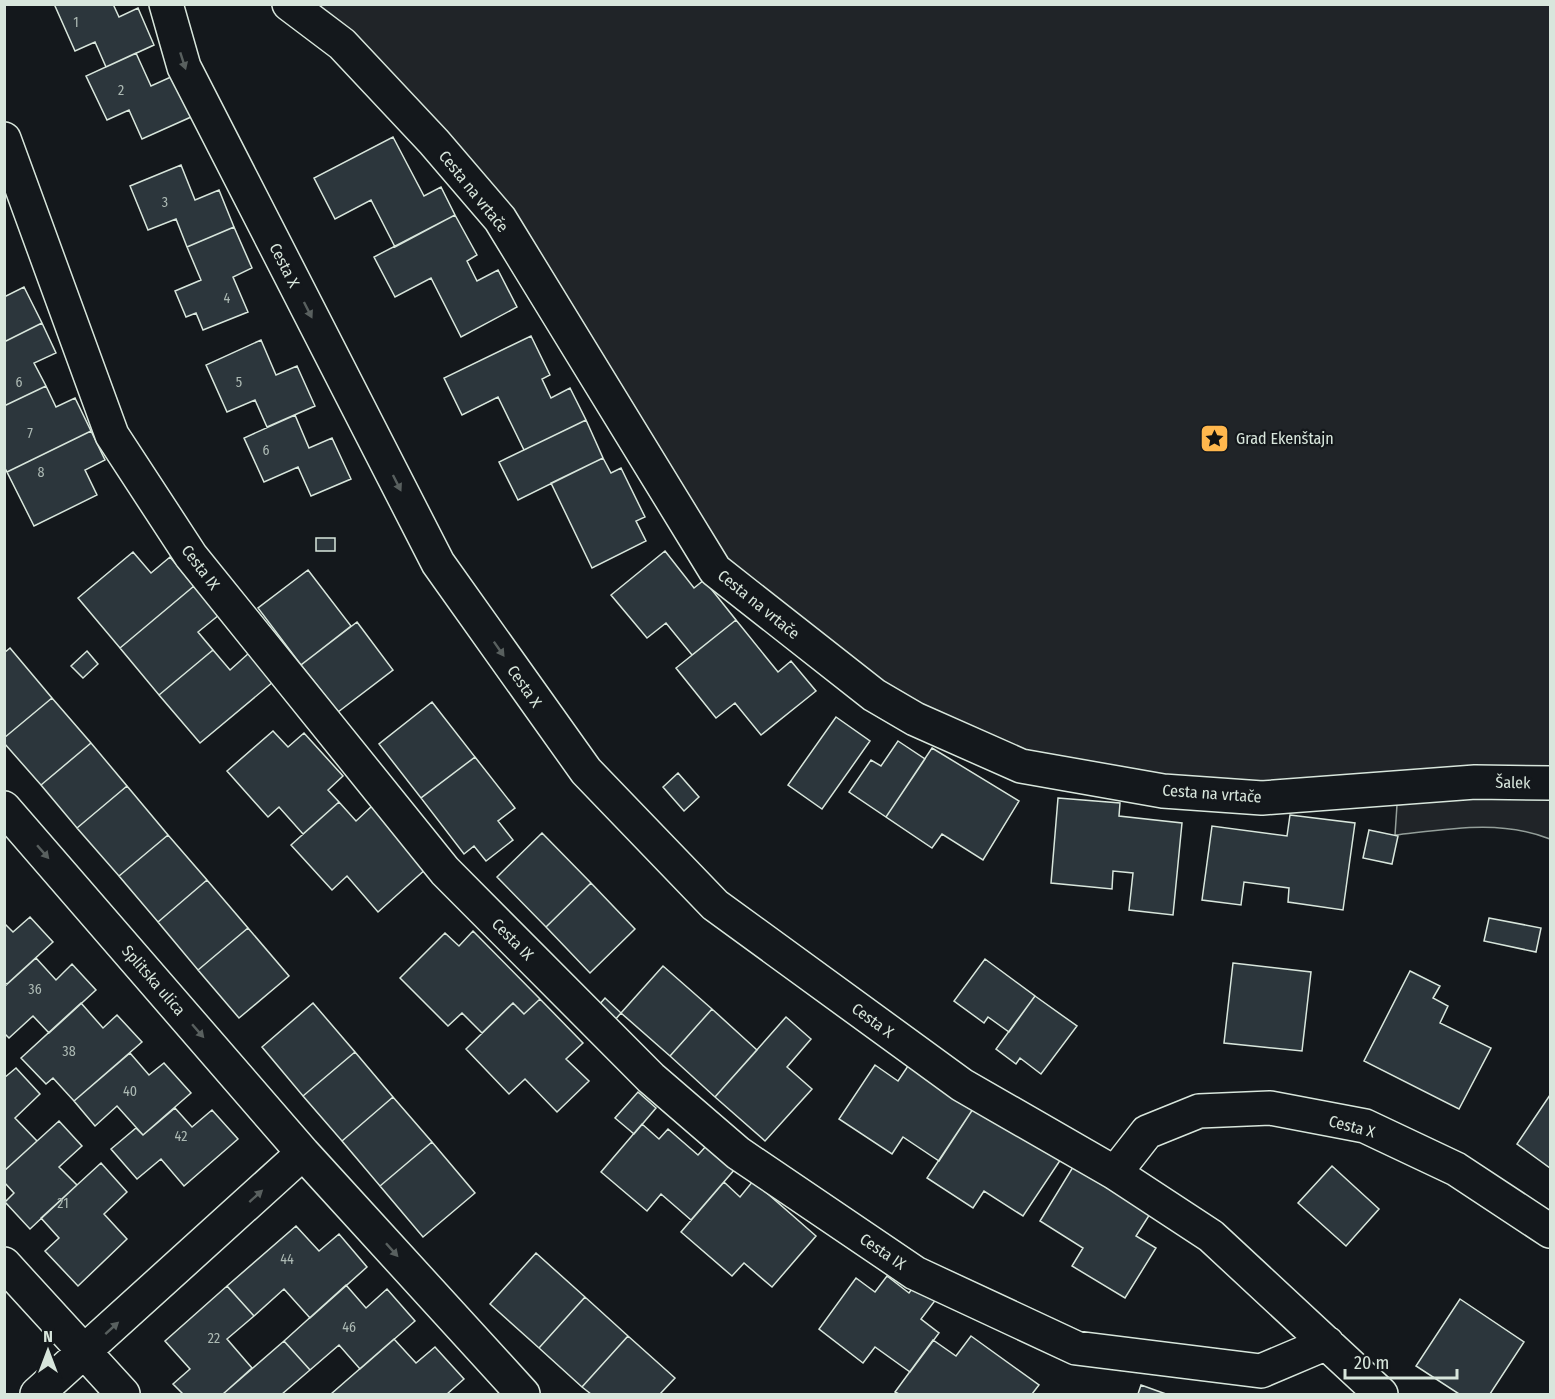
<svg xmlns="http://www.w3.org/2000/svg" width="1555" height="1399" font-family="'Fira Sans Condensed',sans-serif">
<rect width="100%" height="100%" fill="#14181c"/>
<path fill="#202428" stroke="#939e99" stroke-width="1.5" d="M307 5H1550V774L1240 790 1011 754 897 702 721 560 546 276Z
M1550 797V839C1500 819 1448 829 1395 835L1397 805 1439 800Z"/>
<path fill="#2c363c" stroke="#d8e6dc" stroke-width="1.5" d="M58 4H113L119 17 138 8 154 45 106 67 95 42 75 51 55 6Z
M136 53 151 86 173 76 191 117 142 139 129 110 107 120 86 76Z
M393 137 424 196 441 187 455 215 395 247 371 200 335 219 314 178Z
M181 165 195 200 219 190 234 227 187 247 176 219 148 230 130 186Z
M455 215 477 255 467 261 477 281 498 270 517 307 461 337 431 278 395 297 374 257Z
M234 227 252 268 233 277 248 312 203 330 196 313 186 317 175 291 201 280 187 247Z
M24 287 42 323 4 342V297Z
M42 323 56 353 34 363 46 386 4 406V342Z
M531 336 550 375 542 379 551 398 570 388 586 420 524 450 498 397 462 415 444 378Z
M261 340 276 375 297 366 315 406 267 427 255 400 227 412 206 365Z
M46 386 56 407 75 398 91 431 7 472 4 467V406Z
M295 415 309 448 332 438 351 479 311 496 298 467 264 482 244 438Z
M586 420 603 458 518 500 499 462Z
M91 431 105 460 85 470 97 495 34 526 7 472Z
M603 458 611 473 621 468 645 517 636 521 646 541 592 568 551 483Z
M316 538H335V551H316Z
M665 551 694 588 704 580 736 620 692 655 666 623 647 638 611 595Z
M133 552 151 573 170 557 194 586 120 648 78 598Z
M308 570 351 626 301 665 258 608Z
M194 586 219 615 198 632 213 650 159 695 120 648Z
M736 620 778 672 791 661 816 691 761 735 735 703 716 718 676 668Z
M357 622 393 670 338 712 301 665Z
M10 648 52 698 4 738V653Z
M213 650 230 670 249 653 273 682 200 743 159 695Z
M87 651 98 664 83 678 71 666Z
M52 698 91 743 41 785 4 743V738Z
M432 702 475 757 421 798 379 744Z
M836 717 870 741 822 809 788 785Z
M273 731 288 747 304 733 343 776 328 790 339 802 303 834 279 807 268 817 227 771Z
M898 741 925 759 886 817 849 792 871 760 881 766Z
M91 743 127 786 77 828 41 785Z
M932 748 1019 801 983 860 942 834 932 848 886 817Z
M475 757 515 808 498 821 513 840 486 861 474 846 464 854 421 798Z
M678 773 699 797 684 811 663 787Z
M127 786 168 835 119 876 77 828Z
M1058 798 1120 803 1119 816 1182 823 1173 915 1129 910 1133 873 1113 871 1112 889 1051 883Z
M339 802 356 821 372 806 427 868 378 912 347 876 332 890 291 845Z
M1290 815 1355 823 1343 910 1288 902 1289 888 1244 882 1241 905 1202 900 1212 826 1287 836Z
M1369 830 1398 836 1392 864 1363 858Z
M542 833 591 883 546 927 497 877Z
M168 835 207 880 158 922 119 876Z
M207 880 248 928 198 970 158 922Z
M591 883 635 929 590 973 546 927Z
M30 917 53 942 7 984 4 982V923L13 932Z
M1489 918 1541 928 1536 952 1484 941Z
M248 928 289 976 239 1018 198 970Z
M473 931 540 999 524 1014 513 1003 482 1033 462 1013 448 1026 400 978 445 933 459 946Z
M36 958 56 980 72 964 96 990 49 1033 33 1016 9 1038 4 1033V987Z
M985 959 1035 996 1009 1032 988 1017 984 1023 954 1001Z
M1233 963 1311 972 1302 1051 1224 1043Z
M663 966 712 1009 670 1056 621 1013Z
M1410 971 1440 986 1433 998 1448 1006 1440 1023 1491 1048 1459 1109 1364 1061Z
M1035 996 1077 1026 1041 1074 1020 1058 1016 1064 996 1049Z
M605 998 621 1013 608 1028 592 1013Z
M540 999 583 1043 566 1059 589 1081 557 1112 525 1079 509 1094 466 1049 513 1003 524 1014Z
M81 1003 103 1028 117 1015 142 1042 74 1101 53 1078 46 1084 21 1058Z
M313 1003 355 1052 303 1096 262 1047Z
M712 1009 757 1050 715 1097 670 1056Z
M786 1017 811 1039 787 1067 812 1089 765 1141 715 1097Z
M355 1052 393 1097 342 1141 303 1096Z
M130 1053 149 1075 164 1063 191 1093 143 1135 117 1106 95 1126 74 1101Z
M875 1065 898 1081 908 1066 973 1109 939 1161 903 1137 892 1154 839 1119Z
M16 1068 40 1094 15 1118 37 1141 4 1171V1078Z
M638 1092 656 1108 634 1134 615 1118Z
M1550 1095V1168L1517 1144Z
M393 1097 432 1142 380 1186 342 1141Z
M175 1108 192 1127 212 1110 238 1139 184 1186 161 1159 137 1179 111 1149 136 1128 143 1135Z
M973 1109 1061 1159 1023 1216 984 1191 973 1208 927 1178Z
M59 1121 82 1146 59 1167 77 1185 30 1229 5 1202 14 1193 4 1182V1171Z
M642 1124 659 1139 668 1129 698 1155 707 1145 735 1169 691 1220 661 1194 647 1211 601 1172Z
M432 1142 475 1193 423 1237 380 1186Z
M101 1163 127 1192 104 1214 127 1239 78 1286 45 1251 59 1238 41 1218Z
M1332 1166 1379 1209 1346 1246 1298 1203Z
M1073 1167 1150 1214 1136 1236 1156 1248 1125 1298 1072 1266 1083 1248 1040 1221Z
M753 1181 816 1236 772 1287 744 1263 732 1276 681 1232 724 1182 740 1197Z
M296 1226 319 1251 339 1234 367 1267 310 1318 284 1289 254 1316 227 1286Z
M536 1253 585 1297 539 1348 490 1304Z
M887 1276 909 1293 916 1283 937 1298 921 1319 939 1333 910 1372 875 1347 863 1363 819 1329 856 1278 875 1292Z
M346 1285 366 1308 387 1289 415 1321 360 1369 339 1345 310 1370 284 1341Z
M227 1286 254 1316 227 1339 252 1368 223 1394H183L173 1384 190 1369 165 1341Z
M585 1297 628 1336 582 1387 539 1348Z
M1460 1299 1524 1342 1490 1394H1459L1416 1366Z
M628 1336 675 1378 660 1394H591L582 1387Z
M971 1336 1039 1385 1032 1394H899L895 1392 933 1340 956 1356Z
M394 1339 416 1363 435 1347 464 1379 447 1394H331Z
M284 1341 310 1370 282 1394H223Z
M1141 1385 1166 1394H1138Z"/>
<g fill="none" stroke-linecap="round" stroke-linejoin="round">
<defs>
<path id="minor" d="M166 4 184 67 438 563 586 771 715 905 962 1085 1115 1173 1211 1236 1381 1394
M289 4 342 44 434 142 500 219 715 570 874 695 915 719 1021 766 1163 791 1262 798 1475 782 1550 783
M4 139 112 435 191 556 445 871 651 1078 738 1153 915 1273 1076 1348 1261 1371 1327 1343
M4 808 303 1153
M1115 1173 1147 1132 1199 1111 1270 1108 1365 1126 1456 1169 1550 1231
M4 1264 123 1394
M37 1394 303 1153 523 1394"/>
</defs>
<use href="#minor" stroke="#d8e6dc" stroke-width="36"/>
<use href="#minor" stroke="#14181c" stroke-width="33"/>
</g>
<defs><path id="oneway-solid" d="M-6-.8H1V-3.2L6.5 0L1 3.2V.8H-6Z" transform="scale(1.5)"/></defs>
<g fill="#59605f">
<use href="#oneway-solid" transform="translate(183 61) rotate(72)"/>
<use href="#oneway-solid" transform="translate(308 310) rotate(63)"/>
<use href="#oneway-solid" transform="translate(397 483) rotate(63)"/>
<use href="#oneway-solid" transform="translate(499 649) rotate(55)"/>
<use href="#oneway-solid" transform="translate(43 852) rotate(49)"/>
<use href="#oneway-solid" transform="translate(198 1031) rotate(49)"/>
<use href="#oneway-solid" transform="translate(256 1196) rotate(-42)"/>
<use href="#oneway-solid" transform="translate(392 1250) rotate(48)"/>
<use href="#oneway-solid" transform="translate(112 1328) rotate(-42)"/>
</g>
<defs>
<symbol id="sight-square" viewBox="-11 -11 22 22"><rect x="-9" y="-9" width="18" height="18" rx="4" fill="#ffb74d" stroke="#14181c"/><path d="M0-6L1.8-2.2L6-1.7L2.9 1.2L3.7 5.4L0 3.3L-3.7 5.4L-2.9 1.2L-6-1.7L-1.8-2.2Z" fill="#111"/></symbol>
</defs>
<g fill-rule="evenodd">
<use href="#sight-square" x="1198" y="422" width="33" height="33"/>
</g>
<g text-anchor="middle" stroke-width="4.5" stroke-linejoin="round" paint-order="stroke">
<g font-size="14" fill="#adbab4">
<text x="76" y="27">1</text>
<text x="121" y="95">2</text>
<text x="165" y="207">3</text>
<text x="227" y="303">4</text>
<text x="19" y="387">6</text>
<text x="239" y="387">5</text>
<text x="30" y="438">7</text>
<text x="266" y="455">6</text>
<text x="41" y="477">8</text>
<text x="35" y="994">36</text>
<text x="69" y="1056">38</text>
<text x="130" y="1096">40</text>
<text x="181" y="1141">42</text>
<text x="63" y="1208">21</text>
<text x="287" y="1264">44</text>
<text x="349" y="1332">46</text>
<text x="214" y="1343">22</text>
</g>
<g font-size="16" fill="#d8e6dc" stroke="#14181c">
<text transform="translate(474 191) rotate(51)" y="6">Cesta na vrtače</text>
<text transform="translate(285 265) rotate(63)" y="6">Cesta X</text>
<text transform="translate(201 567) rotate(53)" y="6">Cesta IX</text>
<text transform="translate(759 604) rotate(39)" y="6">Cesta na vrtače</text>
<text transform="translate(525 686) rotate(55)" y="6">Cesta X</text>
<text transform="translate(1513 782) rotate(1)" y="6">Šalek</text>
<text transform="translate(1212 793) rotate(4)" y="6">Cesta na vrtače</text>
<text transform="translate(513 939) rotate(45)" y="6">Cesta IX</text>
<text transform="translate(154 980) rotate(49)" y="6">Splitska ulica</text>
<text transform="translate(873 1020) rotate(36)" y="6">Cesta X</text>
<text transform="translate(1352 1126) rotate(15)" y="6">Cesta X</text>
<text transform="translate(883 1251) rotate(34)" y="6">Cesta IX</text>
</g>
<g font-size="16" fill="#d8e6dc" stroke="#14181c" text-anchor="start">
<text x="1236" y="444">Grad Ekenštajn</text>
</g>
</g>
<rect width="1555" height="1399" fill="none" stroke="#d8e6dc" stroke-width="12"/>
<g transform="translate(48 1351)" stroke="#14181c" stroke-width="4.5" paint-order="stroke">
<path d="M0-4.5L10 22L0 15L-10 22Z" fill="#d8e6dc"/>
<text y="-9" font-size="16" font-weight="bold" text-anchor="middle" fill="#d8e6dc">N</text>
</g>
<path d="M1345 1369v9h112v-9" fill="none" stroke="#d8e6dc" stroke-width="3"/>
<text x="1354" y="1369" font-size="18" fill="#d8e6dc" stroke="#14181c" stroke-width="4.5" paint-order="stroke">20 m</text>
</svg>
